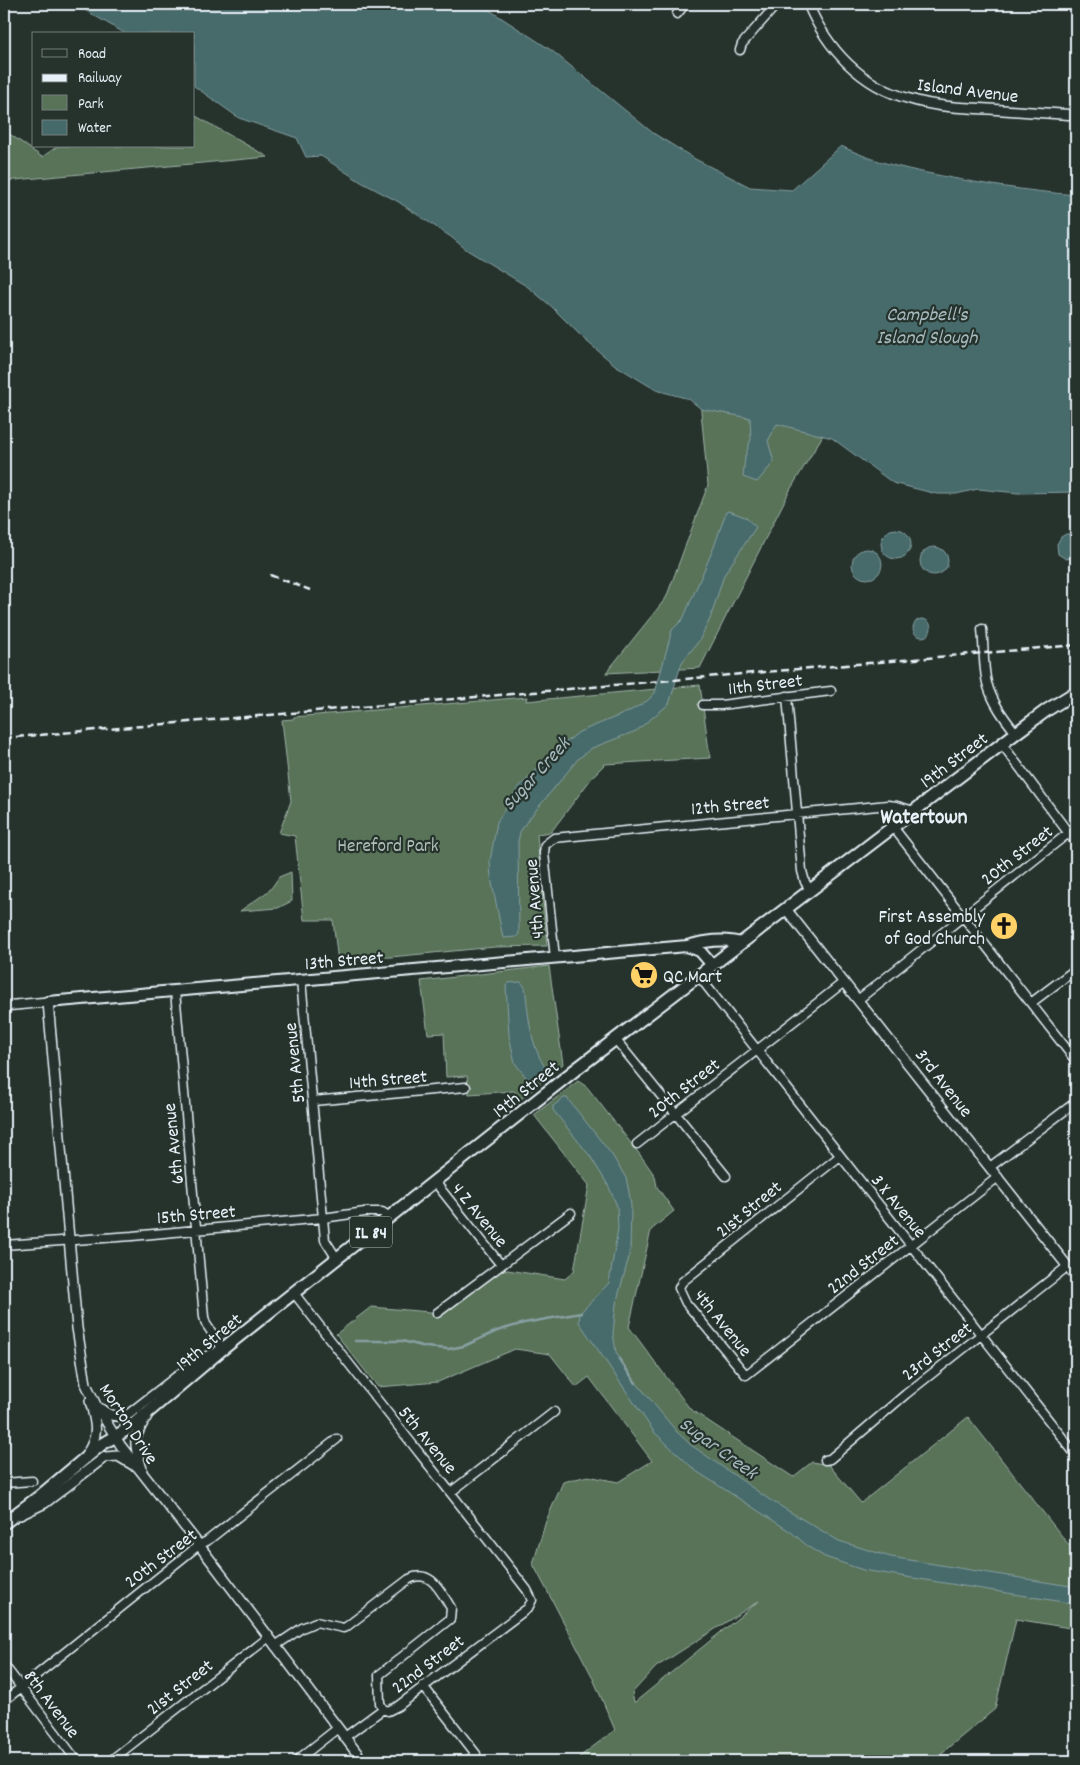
<svg xmlns="http://www.w3.org/2000/svg" width="1080" height="1765" font-family="Dekko,sans-serif">
<rect width="100%" height="100%" fill="#26332d"/>
<filter id="ink" filterUnits="userSpaceOnUse"><feTurbulence type="fractalNoise" baseFrequency=".02" numOctaves="2"/><feDisplacementMap in="SourceGraphic" scale="10" xChannelSelector="R" yChannelSelector="G"/><feConvolveMatrix kernelMatrix="1 2 1 2 8 2 1 2 1" color-interpolation-filters="sRGB"/></filter>
<g filter="url(#ink)">
<path fill="#597358" stroke="#a0b2a8" fill-rule="evenodd" d="M194 115 268 157 4 181V130L42 157 58 146H194Z
M698 379 828 427 790 490 700 668 606 673 666 598 708 485Z
M700 685 710 758 605 764 594 775 551 832 537 834 547 946 495 947 338 962 333 920H304L295 836 279 833 291 801 282 720 293 719 294 717 527 697 526 701Z
M291 872 292 901 278 908 240 911 270 890 279 877Z
M549 966 563 1064 521 1099 514 1091 469 1094 467 1076 446 1077 444 1033 428 1034 421 981Z
M578 1081 587 1087 641 1156 655 1176 657 1187 674 1211 651 1230 629 1327 690 1409 793 1477 812 1462 829 1465 861 1503 968 1417 1076 1554V1629L1016 1619 995 1709 932 1761H574L615 1730 592 1676 533 1564 546 1521 563 1482 588 1476 618 1482 652 1461 589 1377 576 1387 550 1354 515 1349 438 1382 378 1387 336 1334 371 1307 442 1313 501 1269 565 1279 574 1271 589 1185 534 1115ZM759 1601 635 1702H634L632 1693 656 1667Z"/>
<path fill="#466a6a" stroke="#87a0a3" d="M77 4H480L551 50 653 133 695 159 750 187 792 190 841 146C870 160 900 168 932 174 980 184 1027 191 1076 195V492L1018 493 978 489 956 494H937L893 483 832 438 777 424 768 441 774 462 757 482 743 477 745 457 751 439 750 418 701 409 689 399 656 390 615 365 585 340 551 306 528 287 467 250 451 237 397 201 361 182 321 156 306 157 297 138 239 118 194 86V34H126L83 9Z
M729 511 745 517 756 527 724 575 710 619 699 641 682 662 669 704 636 731 592 748 578 759 527 821 520 832 518 842 519 934 516 937 503 938 491 878 490 861 497 822 517 789 561 746 579 732 628 712 647 701 655 693 672 630 683 619 714 547 726 512Z
M881 544a15 15 0 1 1 30 0a15 15 0 1 1-30 0Z
M1066 534H1070L1076 536V557L1066 559 1058 554 1057 544 1061 537Z
M920 561a14 14 0 1 1 28 0a14 14 0 1 1-28 0Z
M852 564a15 15 0 1 1 30 0a15 15 0 1 1-30 0Z
M913 628a9 9 0 1 1 18 0a9 9 0 1 1-18 0Z
M521 982 525 987C529 1017 529 1042 546 1069L544 1074 534 1082 529 1081 515 1063 509 1035 506 986 508 983Z
M564 1098H567L612 1155 626 1178 629 1192 631 1206 630 1253 616 1304 613 1333 616 1352 625 1369 677 1432 691 1445 770 1500 839 1541 891 1557 1076 1587V1604L863 1570 825 1557 810 1548 791 1532 696 1471 654 1432 579 1322 580 1313 609 1283 618 1229 617 1206 608 1185 590 1156 553 1110V1106Z"/>
<g fill="none" stroke-linecap="round" stroke-linejoin="round">
<path stroke="#87a0a3" stroke-width="2.5" d="M355 1341H402L426 1347 449 1349 464 1346 497 1331 524 1323 581 1313
M619 1359 636 1383"/>
<defs>
<path id="minor" d="M677 14 685 4
M740 50 742 44 777 4
M982 629C984 646 983 666 987 683 992 702 1004 718 1016 733
M787 696 802 871 805 882 810 890
M703 705H721L831 691
M1002 744 1076 843
M893 827 1076 1061
M555 958 544 853 545 845 554 838 888 805 897 806 914 811
M698 975 1076 1455
M301 980 325 1240 337 1259
M175 991 204 1317 206 1324 223 1349
M859 999 1076 827
M1031 1003 1076 969
M616 1040 726 1176
M313 1101 466 1087
M637 1144 844 982
M840 1156 682 1282 679 1288 686 1303 746 1375 998 1177
M990 1167 1076 1102
M435 1182 501 1265
M4 1245 132 1236 323 1218 365 1212H382L390 1217
M294 1293C371 1393 450 1491 527 1590L532 1600 528 1608 398 1706 388 1711 383 1709 345 1737
M437 1313 571 1213
M825 1460 830 1459 906 1394 1068 1266
M4 1483 32 1481
M451 1492 554 1412
M275 1646 302 1628 316 1622 343 1628 346 1627 409 1579C431 1568 441 1592 451 1608L450 1619 379 1675 380 1703 383 1709
M4 1665 77 1761
M423 1686 476 1754 468 1761
M4 1701 199 1545 207 1541 337 1439
M110 1761 269 1637
M296 1761 338 1728"/>
<path id="tertiary" d="M808 4C827 49 861 86 910 99 935 107 963 108 989 109 1018 111 1047 113 1076 115
M786 909 1076 1277
M4 1006 48 1002 77 1328 86 1384 96 1405 121 1446 199 1545 363 1761
M101 1409C110 1417 119 1418 129 1414L198 1360 213 1354
M86 1455C100 1435 96 1423 90 1401
M142 1469C134 1442 132 1440 147 1416
M20 1515 45 1503 105 1457 118 1456 133 1465"/>
<path id="secondary" d="M687 946 700 951 712 965
M48 1002 687 946C703 941 725 938 740 943"/>
<path id="primary" d="M4 1523 40 1496 102 1444 128 1429 220 1351 575 1070 1016 733 1047 710 1076 692"/>
</defs>
<use href="#minor" stroke="#e8f1f8" stroke-width="11"/>
<use href="#tertiary" stroke="#e8f1f8" stroke-width="12"/>
<use href="#secondary" stroke="#e8f1f8" stroke-width="14"/>
<use href="#primary" stroke="#e8f1f8" stroke-width="15"/>
<use href="#minor" stroke="#26332d" stroke-width="8"/>
<use href="#tertiary" stroke="#26332d" stroke-width="9"/>
<use href="#secondary" stroke="#26332d" stroke-width="10"/>
<use href="#primary" stroke="#26332d" stroke-width="11"/>
<path stroke="#e8f1f8" stroke-width="2.5" stroke-dasharray="8 4" stroke-linecap="butt" d="M270 575 310 590
M4 738 1076 645"/>
</g>
</g>
<defs>
<symbol id="church-disc" viewBox="-11 -11 22 22"><circle r="9.5" fill="#ffd166" stroke="#26332d"/><path d="M-1.2-6h2.4v3.5h3.3v2.4h-3.3V6h-2.4V-.1h-3.3v-2.4h3.3Z" fill="#111"/></symbol>
<symbol id="supermarket-disc" viewBox="-11 -11 22 22"><circle r="9.5" fill="#ffd166" stroke="#26332d"/><path d="M-6-5.5h2.5l.6 2H6L4.5 2H-2.5L-4.4-4H-6ZM-1.5 3.2a1.3 1.3 0 1 0 .1 0ZM3 3.2a1.3 1.3 0 1 0 .1 0Z" fill="#111"/></symbol>
</defs>
<g fill-rule="evenodd">
<use href="#church-disc" x="988" y="910" width="32" height="32"/>
<use href="#supermarket-disc" x="628" y="959" width="32" height="32"/>
</g>
<g text-anchor="middle" stroke-width="4.5" stroke-linejoin="round" paint-order="stroke">
<rect fill="#26332d" stroke="#aeb8bb" stroke-width="1" x="350" y="1216.5" width="42" height="31" rx="4"/>
<g font-size="18" font-weight="bold" fill="#e8f1f8">
<text x="371" y="1238">IL 84</text>
</g>
<g font-size="19" fill="#e8f1f8" stroke="#26332d">
<text transform="translate(968 89) rotate(7)" y="7">Island Avenue</text>
<text transform="translate(765 683) rotate(-7)" y="7">11th Street</text>
<text transform="translate(953 759) rotate(-37)" y="7">19th Street</text>
<text transform="translate(730 804) rotate(-5)" y="7">12th Street</text>
<text transform="translate(1016 854) rotate(-38)" y="7">20th Street</text>
<text transform="translate(533 899) rotate(-95)" y="7">4th Avenue</text>
<text transform="translate(344 959) rotate(-5)" y="7">13th Street</text>
<text transform="translate(293 1063) rotate(-96)" y="7">5th Avenue</text>
<text transform="translate(388 1078) rotate(-5)" y="7">14th Street</text>
<text transform="translate(945 1082) rotate(52)" y="7">3rd Avenue</text>
<text transform="translate(683 1087) rotate(-38)" y="7">20th Street</text>
<text transform="translate(525 1088) rotate(-39)" y="7">19th Street</text>
<text transform="translate(172 1144) rotate(-96)" y="7">6th Avenue</text>
<text transform="translate(900 1205) rotate(51)" y="7">3 X Avenue</text>
<text transform="translate(748 1208) rotate(-39)" y="7">21st Street</text>
<text transform="translate(196 1213) rotate(-5)" y="7">15th Street</text>
<text transform="translate(481 1214) rotate(51)" y="7">4 Z Avenue</text>
<text transform="translate(862 1263) rotate(-38)" y="7">22nd Street</text>
<text transform="translate(724 1322) rotate(51)" y="7">4th Avenue</text>
<text transform="translate(208 1341) rotate(-40)" y="7">19th Street</text>
<text transform="translate(936 1350) rotate(-38)" y="7">23rd Street</text>
<text transform="translate(130 1423) rotate(57)" y="7">Morton Drive</text>
<text transform="translate(429 1439) rotate(51)" y="7">5th Avenue</text>
<text transform="translate(160 1557) rotate(-37)" y="7">20th Street</text>
<text transform="translate(427 1663) rotate(-37)" y="7">22nd Street</text>
<text transform="translate(179 1686) rotate(-38)" y="7">21st Street</text>
<text transform="translate(53 1703) rotate(53)" y="7">8th Avenue</text>
</g>
<g font-size="19" fill="#afbfb8" stroke="#26332d">
<text x="388" y="851">Hereford Park</text>
</g>
<g font-size="19" fill="#e8f1f8" stroke="#26332d" text-anchor="end">
<text x="985" y="922">First Assembly<tspan x="985" dy="22">of God Church</tspan></text>
<text x="663" y="982" text-anchor="start">QC Mart</text>
</g>
<g font-size="20" font-style="italic" fill="#a7bbbf" stroke="#26332d">
<text x="927" y="320">Campbell's<tspan x="927" dy="23">Island Slough</tspan></text>
<text transform="translate(535 773) rotate(-48)" y="7">Sugar Creek</text>
<text transform="translate(719 1447) rotate(36)" y="7">Sugar Creek</text>
</g>
<g font-size="21" font-weight="bold" fill="#e8f1f8" stroke="#26332d">
<text x="924" y="823">Watertown</text>
</g>
</g>
<rect width="1080" height="1765" fill="none" stroke="#26332d" stroke-width="20"/>
<rect x="10" y="10" width="1060" height="1745" fill="none" stroke="#e8f1f8" stroke-width="2" filter="url(#ink)"/>
<rect x="32" y="32" width="162" height="115" fill="#26332d" stroke="#747f7e"/>
<rect x="42" y="49" width="25" height="8" fill="#26332d" stroke="#747f7e"/>
<text x="78" y="58" font-size="15" fill="#e8f1f8">Road</text>
<rect x="42" y="74" width="25" height="8" fill="#e8f1f8" stroke="#747f7e"/>
<text x="78" y="82" font-size="15" fill="#e8f1f8">Railway</text>
<rect x="42" y="95" width="25" height="15" fill="#597358" stroke="#747f7e"/>
<text x="78" y="108" font-size="15" fill="#e8f1f8">Park</text>
<rect x="42" y="120" width="25" height="15" fill="#466a6a" stroke="#747f7e"/>
<text x="78" y="132" font-size="15" fill="#e8f1f8">Water</text>
</svg>
